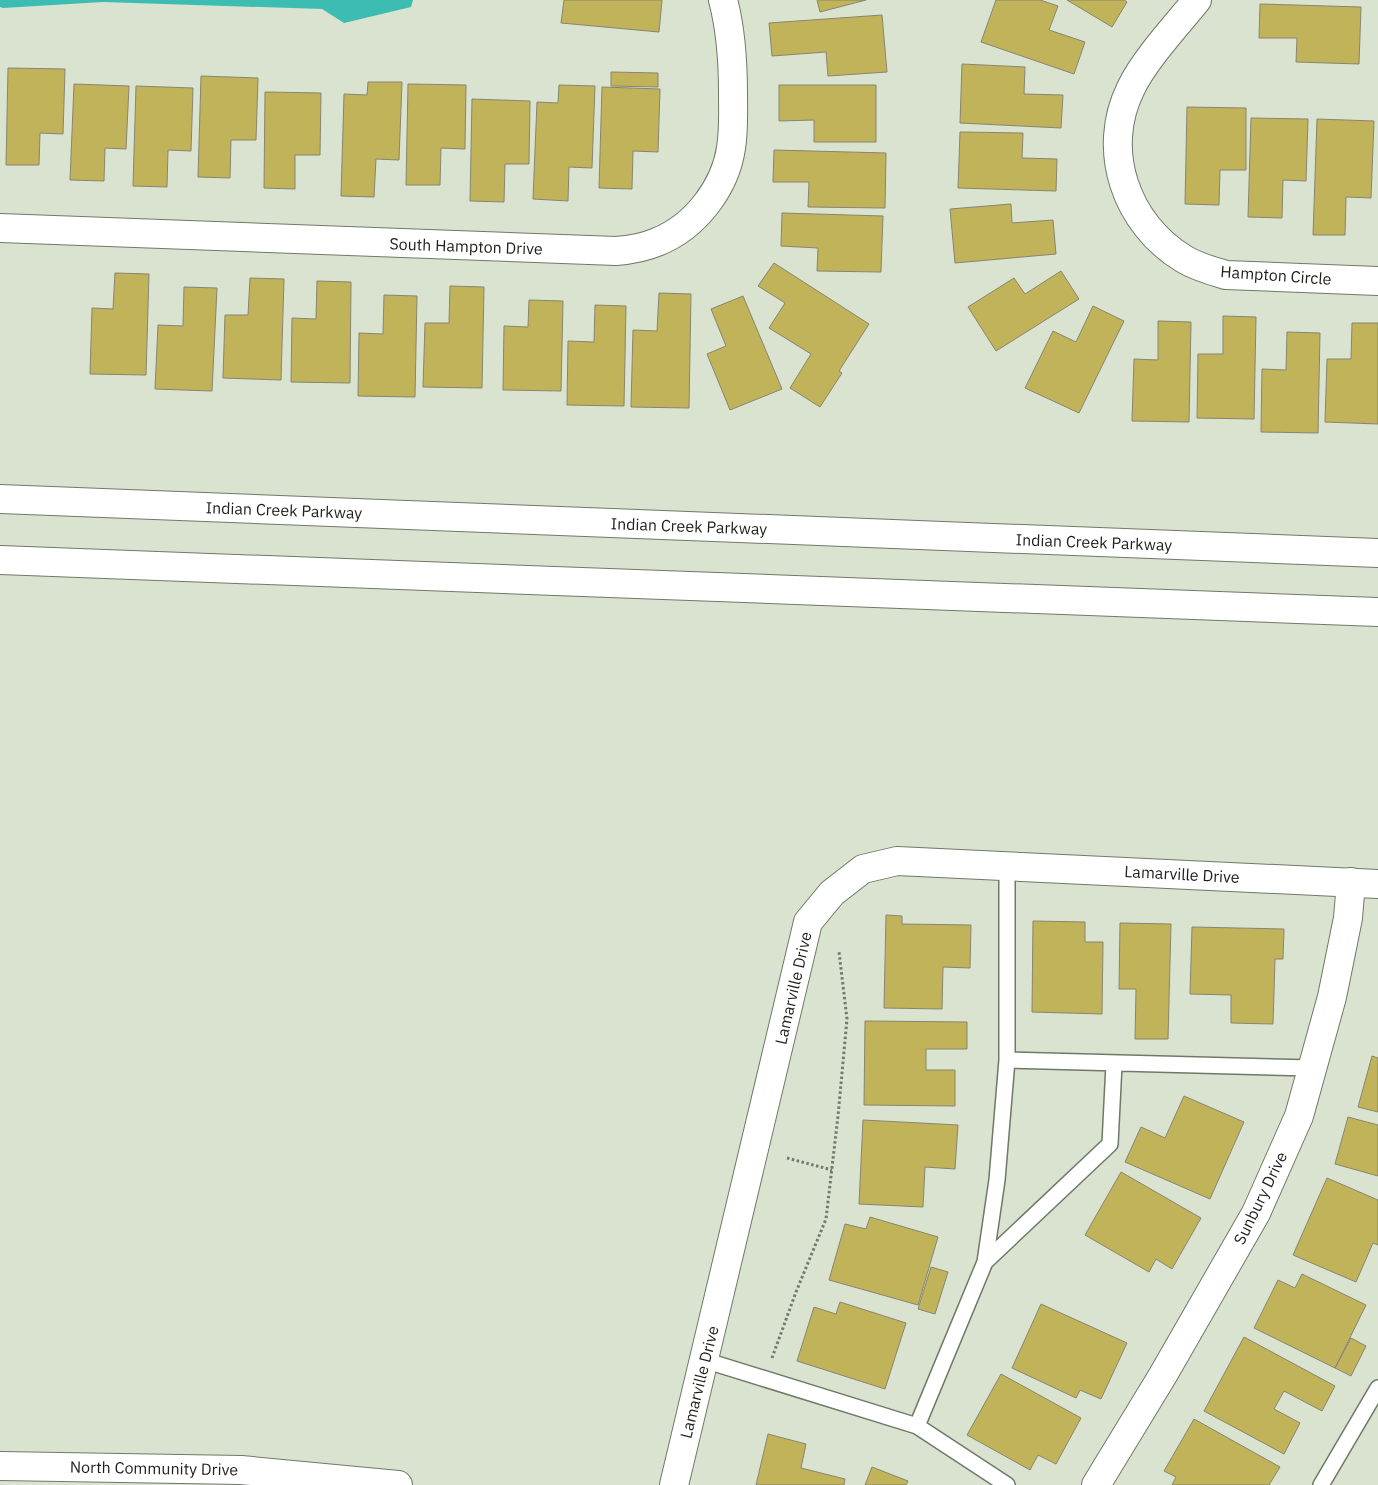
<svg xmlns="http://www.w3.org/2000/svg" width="1378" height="1485" font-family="'IBM Plex Sans',sans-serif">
<rect width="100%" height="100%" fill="#d9e3cf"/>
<path fill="#3dbdb2" d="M0 0H413L411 7 344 23 322 9 103 2 3 8 0 7Z"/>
<path fill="#c0b35a" stroke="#888571" d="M564 0H662L659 32 561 23Z
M817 0H866L820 12Z
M996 0H1040L1058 6 1049 30 1085 42 1074 74 981 42Z
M1067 0H1124L1127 2 1112 27Z
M1260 4 1361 7 1359 64 1296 62 1297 38H1259Z
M882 15 887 72 828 76 826 52 772 56 769 23Z
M962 64 1025 67 1024 94 1063 95 1061 128 960 123Z
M8 68 65 69 63 134 40 133 39 165H6Z
M611 72 658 73V87L611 86Z
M201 76 258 78 256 140H231L230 178 198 177Z
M368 82H402L399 160 376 159 374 197 341 196 344 94 367 95Z
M74 84 129 86 126 149 105 148 104 181 70 180Z
M408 84 466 85 465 149 441 148 440 185H406Z
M559 85 595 86 592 168 569 167 568 201 533 199 537 102 558 103Z
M779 85H876V142H814V120L779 121Z
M136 86 193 88 191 151 168 150 167 187 133 186Z
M602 87 660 89 658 152 633 151 632 189 599 188Z
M265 92 321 93 320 155H295V189L264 188Z
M472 99 530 101 529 164H505L504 202 470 201Z
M1187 107 1246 108V170H1220L1219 205 1185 204Z
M1251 118 1308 119 1306 181 1283 180 1282 218 1248 217Z
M1317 119 1374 121 1371 198 1346 197 1345 235H1313Z
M960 132 1023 133 1022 158 1057 159 1056 191 958 188Z
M774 150 886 153 885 208 808 207 809 182H773Z
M1011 204 1012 223 1053 220 1056 254 955 263 950 209Z
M782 213 883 216 881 272 817 271 818 248 781 246Z
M774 263 869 324 839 371 842 373 820 407 790 388 811 354 769 328 785 303 758 286Z
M1061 271 1079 299 996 351 968 307 1014 278 1025 294Z
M115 273 149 274 146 375 90 374 92 308 113 309Z
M250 278 284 279 281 380 223 378 225 315H248Z
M317 281 351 282 350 383 291 382 292 318 316 319Z
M450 286 484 287 482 388 423 387 425 323H449Z
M184 287 217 288 212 391 155 389 158 325 183 326Z
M659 293 691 294 689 408 631 407 633 330 657 331Z
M384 295 417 296 415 397 358 396 359 333 383 334Z
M743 296 782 389 730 410 707 354 726 346 711 309Z
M529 300 563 301 561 391 503 390 504 326 528 327Z
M595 305 626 306 624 406 567 405 568 341 594 342Z
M1093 306 1124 321 1079 413 1025 388 1053 331 1076 342Z
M1223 316 1256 317 1254 419 1197 418 1198 354H1223Z
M1158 321 1191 322 1189 422 1132 421 1134 359 1158 360Z
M1352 323H1378V424L1325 422 1327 359H1351Z
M1287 332 1320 333 1318 433 1261 432 1262 369 1286 370Z
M886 915 902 916V924L971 925 970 968 943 967 942 1009 884 1008Z
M1033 921 1085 922V942H1103L1102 1014 1032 1012Z
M1120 923 1171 924 1168 1039H1135L1136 989H1119Z
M1192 927 1284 929 1283 959H1275L1273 1024 1231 1023V995L1190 994Z
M865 1021 967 1022V1049H926V1070H955V1106L864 1105Z
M1372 1056 1378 1058V1112L1358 1107Z
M1184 1096 1244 1122 1210 1199 1125 1162 1141 1127 1165 1138Z
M1348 1117 1378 1125V1176L1335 1164Z
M863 1120 958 1125 955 1169 925 1167 923 1207 859 1204Z
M1121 1172 1201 1218 1172 1269 1156 1259 1149 1272 1085 1235Z
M1327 1178 1378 1200V1245L1373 1243 1356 1282 1293 1255Z
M870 1217 938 1237 918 1305 829 1280 845 1224 866 1229Z
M931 1267 948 1272 935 1314 918 1309Z
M1302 1274 1366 1305 1335 1368 1254 1328 1278 1280 1295 1288Z
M840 1302 906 1323 885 1389 797 1361 814 1307 836 1314Z
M1041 1304 1127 1343 1101 1399 1080 1390 1076 1398 1012 1368Z
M1244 1337 1335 1386 1322 1411 1284 1391 1274 1409 1300 1423 1284 1454 1204 1411Z
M1351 1338 1366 1346 1351 1376 1335 1368Z
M1001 1374 1081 1418 1056 1464 1038 1455 1030 1470 967 1435Z
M1194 1419 1280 1467 1269 1485H1172L1176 1477 1164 1471Z
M768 1434 806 1444 801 1468 845 1479 844 1485H756Z
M872 1467 908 1481 906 1485H865Z"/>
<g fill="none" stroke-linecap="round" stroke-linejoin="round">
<defs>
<path id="service" d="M1007 1060 1312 1068
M985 1262 1110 1144 1114 1064
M704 1360 917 1426 1007 1485
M917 1426 985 1262 997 1180 1007 1060V865
M1321 1485 1378 1388"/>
<path id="minor" d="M1197 0C1176 26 1145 59 1131 88 1100 150 1126 224 1184 259 1197 267 1212 271 1226 275L1378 281
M0 228 616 251C630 250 643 248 657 242 695 227 725 188 731 148 734 130 733 112 733 94 733 63 731 30 723 0
M0 1466 241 1470 398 1485
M674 1485 808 922 832 893 863 869 897 861 1378 884
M1096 1485 1163 1375 1256 1213 1299 1116 1332 997 1348 918 1351 882"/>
<path id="tertiary" d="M0 499 1378 553
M0 560 1378 612"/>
</defs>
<use href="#service" stroke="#707967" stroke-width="18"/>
<use href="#minor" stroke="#707967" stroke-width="30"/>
<use href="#tertiary" stroke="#707967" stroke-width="30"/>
<path stroke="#73796c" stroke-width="3" stroke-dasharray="2.5 2.5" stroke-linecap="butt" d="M787 1158 832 1170
M772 1358 796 1292 826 1219 838 1116 847 1019 839 952"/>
<use href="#service" stroke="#fff" stroke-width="15"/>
<use href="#minor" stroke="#fff" stroke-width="28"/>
<use href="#tertiary" stroke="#fff" stroke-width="28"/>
</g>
<g text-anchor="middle" stroke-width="4.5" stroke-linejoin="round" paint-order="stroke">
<g font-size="16" fill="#1c2019" stroke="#fff">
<text transform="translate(466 246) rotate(2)" y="6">South Hampton Drive</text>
<text transform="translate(1276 275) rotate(4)" y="6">Hampton Circle</text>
<text transform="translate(284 510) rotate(2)" y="6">Indian Creek Parkway</text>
<text transform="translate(689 526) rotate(2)" y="6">Indian Creek Parkway</text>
<text transform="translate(1094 542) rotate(2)" y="6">Indian Creek Parkway</text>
<text transform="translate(1182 874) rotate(3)" y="6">Lamarville Drive</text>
<text transform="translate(793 988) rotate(-77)" y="6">Lamarville Drive</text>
<text transform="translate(1260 1198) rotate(-64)" y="6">Sunbury Drive</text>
<text transform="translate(699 1382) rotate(-76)" y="6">Lamarville Drive</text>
<text transform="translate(154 1468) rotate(1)" y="6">North Community Drive</text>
</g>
</g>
</svg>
